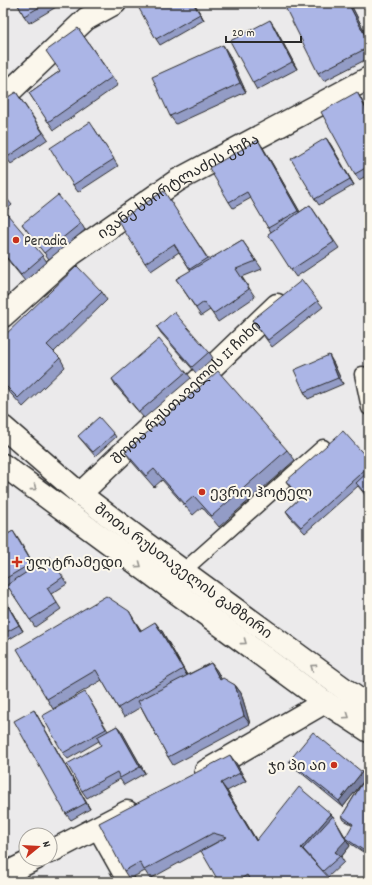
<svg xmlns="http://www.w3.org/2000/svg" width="372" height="885" font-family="Dekko,'Noto Sans Georgian',sans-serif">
<rect width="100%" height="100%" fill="#ebeaeb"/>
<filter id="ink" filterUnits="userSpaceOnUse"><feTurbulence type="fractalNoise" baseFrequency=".025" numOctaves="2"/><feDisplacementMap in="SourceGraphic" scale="8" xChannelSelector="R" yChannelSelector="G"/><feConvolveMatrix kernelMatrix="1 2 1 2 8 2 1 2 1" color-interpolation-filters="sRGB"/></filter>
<g filter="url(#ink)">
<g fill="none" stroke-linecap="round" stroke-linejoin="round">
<defs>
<path id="service" d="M362 374 369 408
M182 572 323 447
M95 829 123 879 128 882"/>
<g id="minor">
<path d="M3 98 86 19 115 3"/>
<path id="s1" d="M3 316 72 254 178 180 369 78"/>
<path id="s2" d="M80 494 277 305"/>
<path d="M206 771 325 702"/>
<path d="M50 852 127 812"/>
<path d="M3 875 35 859"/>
</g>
<g id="primary">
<path id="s3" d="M3 427 80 494 142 541 369 707"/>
<path d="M3 465 325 702 369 731"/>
</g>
</defs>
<use href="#service" stroke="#2b2b2b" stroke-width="17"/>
<use href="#minor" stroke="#2b2b2b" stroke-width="25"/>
<use href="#primary" stroke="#2b2b2b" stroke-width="25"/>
<use href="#service" stroke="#fbf7ec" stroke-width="14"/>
<use href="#minor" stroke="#fbf7ec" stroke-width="22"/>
<use href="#primary" stroke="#fbf7ec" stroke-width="22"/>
</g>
<path fill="#939cc6" stroke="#2b2b2b" d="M17 3H63L29 23 24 16Z
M194 3 204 20 160 45 156 39Z
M350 3 369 40V58L324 81 318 73Z
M274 26 297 69 257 90 253 83Z
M78 28 118 85 54 130 29 93 60 71Z
M228 53 246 92 176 124 170 116Z
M16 92 48 139 11 164 3 153Z
M361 99 369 113V184L366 176 359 180 355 174Z
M94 128 118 166 78 192 73 185Z
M326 138 331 145 354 185 319 205 315 199Z
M262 146 300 212 310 205 339 248 296 277 291 270 271 232 251 198 233 208 229 202Z
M3 194 12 205 3 213Z
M169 200 209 260 242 240 262 269 242 277 255 297 218 322 210 310 201 316 176 279 191 271 179 252 151 271 145 263Z
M3 217 43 256 47 262 25 281 3 254Z
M81 223 85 230 49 259 22 224Z
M3 258 6 262 3 265Z
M102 292 107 300 54 352 60 358 65 367 23 407 3 385V337Z
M318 301 323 307 272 347 252 320Z
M157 327 209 352 213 358 196 373 161 333Z
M333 362 343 384 308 399 304 392Z
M186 372 191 378 144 418 116 386 112 379Z
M114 434 116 437 95 456 78 436Z
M287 450 295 460 219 527 202 507 193 515 162 480 154 487 133 463 125 452Z
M369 460V493L366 496 358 486 305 533 290 517 286 511 300 498 290 488 286 481Z
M13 531 19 540 35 567 50 557 67 584 51 594 61 609 35 627 9 588 3 592V537Z
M3 597 23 631 3 643Z
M135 621 141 630 162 631 187 675 211 663 217 671 221 679 235 685 241 693 250 724 173 765 168 757 141 707 124 717 118 708 102 680 53 709 47 699Z
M89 699 108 731 117 726 122 732 145 773 124 785 120 779 87 798 82 791 101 745 99 741 68 759 63 753Z
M34 710 38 717 90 809 71 820 66 814Z
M289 761 366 778 369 775V856L348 842 350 846 341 857 344 862 328 877 332 882H219V841L150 879 145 871 129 879 124 871 236 763 246 781 227 791 257 841 331 814 337 823 346 838 353 825 344 820 342 816 362 783 343 807 294 767Z"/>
<path fill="#787fa1" stroke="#2b2b2b" d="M193 3H194L204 20 200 14Z
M348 3H350L369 40V43Z
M270 20 274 26 297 69 292 62Z
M223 45 228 53 246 92 240 83Z
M357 92 369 113V115Z
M326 138 331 145 354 185 350 179Z
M258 140 262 146 303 217 298 211Z
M329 355 333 362 343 384 338 378Z
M3 597 5 600 23 631 19 625Z
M129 611 135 621 147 640 140 631Z
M155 622 162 631 189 679 183 669Z
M211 663 217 671 226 688 220 680Z
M235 685 241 693 250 724 244 716Z
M34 710 38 717 90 809 86 803Z
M117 726 122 732 145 773 140 767Z
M230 755 236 763 246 781 240 773Z
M362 772 366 778 343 807 339 801Z
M221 783 227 791 262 850 256 841Z
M331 814 337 823 350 846 341 857 335 852 308 855 301 848Z"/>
<path fill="#abb5e6" stroke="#2b2b2b" d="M17 3H47L24 16Z
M136 3H193L200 14 156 39Z
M283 3H348L369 43V47L318 73Z
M369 4V15L365 6Z
M270 20 292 62 253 83 230 41Z
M78 28 112 77 48 122 29 93 60 71 46 51Z
M223 45 240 83 170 116 152 77Z
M16 92 43 133 6 158 3 153V100Z
M357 92 369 115V166L355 174 321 112Z
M90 122 114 159 73 185 50 148Z
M326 138 350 179 315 199 291 159Z
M258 140 298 211 268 228 247 192 229 202 209 168Z
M369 174V184L366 176Z
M164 191 207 258 190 269 174 244 145 263 118 221Z
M3 194 7 199 3 203Z
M58 195 81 223 44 253 22 224Z
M310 205 334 242 291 270 268 234Z
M7 214 43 256 21 275 3 253V217Z
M242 240 256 261 236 269 249 289 213 314 204 302 196 308 176 279Z
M77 266 102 292 47 345 60 358 18 398 3 383V337Z
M302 280 318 301 268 340 252 320Z
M174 312 209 352 192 367 157 327Z
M159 339 186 372 139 412 112 379Z
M329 355 338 378 304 392 294 370Z
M218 371 287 450 212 516 194 496 185 504 154 469 146 476 125 452Z
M99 417 114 434 93 452 78 436Z
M343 431 369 460V466L301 527 286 511 300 498 286 481Z
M369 471V488L364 492 356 483Z
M13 531 32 563 3 580V537Z
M50 557 63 577 47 588 57 603 30 620 7 585Z
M106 596 129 611 140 631 155 622 183 669 118 708 96 670 47 699 17 649Z
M3 598 19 625 3 634Z
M211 663 220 680 223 678 235 685 244 716 168 757 138 701Z
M85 692 106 729 63 753 42 716Z
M34 710 86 803 66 814 14 721Z
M117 726 140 767 120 778 117 772 82 791 67 764 101 745 97 737Z
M313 732 362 772 339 801 289 761Z
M230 755 240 773 221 783 256 841 299 787 331 814 301 848 332 881 330 882H251L247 875 236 882H219L201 851 227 837 213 833 144 870 140 862 124 871 99 823Z
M368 774 369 775V854L345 838 353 824 342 816Z
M333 816 346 840 335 852 340 856 323 871 303 849Z"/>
<defs><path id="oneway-chevron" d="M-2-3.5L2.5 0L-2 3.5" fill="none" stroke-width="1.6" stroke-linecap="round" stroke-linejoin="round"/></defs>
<g stroke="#93918c">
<use href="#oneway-chevron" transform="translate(34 488) rotate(36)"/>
<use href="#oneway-chevron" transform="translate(139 565) rotate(36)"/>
<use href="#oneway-chevron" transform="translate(244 642) rotate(36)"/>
<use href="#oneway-chevron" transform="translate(313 667) rotate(-144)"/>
<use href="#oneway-chevron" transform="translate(347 716) rotate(34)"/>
</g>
</g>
<g fill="#c8321e" stroke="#fbf7ec" stroke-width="1.5">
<circle cx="16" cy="240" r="4"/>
<circle cx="202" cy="492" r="4"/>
<path d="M15 556h4v4h4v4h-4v4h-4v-4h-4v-4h4z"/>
<circle cx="334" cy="765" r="4"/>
</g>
<g text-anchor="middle" stroke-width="4" stroke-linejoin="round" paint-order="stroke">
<g font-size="15" fill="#2b2b2b" stroke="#fbf7ec">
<text dy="5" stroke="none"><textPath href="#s1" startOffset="219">ივანე სხირტლაძის ქუჩა</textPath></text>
<text dy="5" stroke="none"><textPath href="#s2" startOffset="147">შოთა რუსთაველის II ჩიხი</textPath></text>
<text dy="5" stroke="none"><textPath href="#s3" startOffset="231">შოთა რუსთაველის გამზირი</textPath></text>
</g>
<g font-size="15" fill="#2b2b2b" stroke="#fbf7ec" text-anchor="start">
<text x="24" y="245">Peradia</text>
<text x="210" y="497">ევრო ჰოტელ</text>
<text x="26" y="567">ულტრამედი</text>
<text x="326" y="770" text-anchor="end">ჯი პი აი</text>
</g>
</g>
<rect width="372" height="885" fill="none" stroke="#fbf7ec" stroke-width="16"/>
<rect x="8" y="8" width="356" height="869" fill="none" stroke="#2b2b2b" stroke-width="1.5" filter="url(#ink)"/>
<g transform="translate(38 847) rotate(72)"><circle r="19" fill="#fbf7ec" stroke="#a8a59f"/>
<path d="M0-3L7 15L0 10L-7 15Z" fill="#c8321e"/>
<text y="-6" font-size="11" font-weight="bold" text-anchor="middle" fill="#2b2b2b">N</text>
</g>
<path d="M226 36v6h75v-6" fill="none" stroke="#2b2b2b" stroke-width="2"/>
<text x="232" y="36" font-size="12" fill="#2b2b2b" stroke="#fbf7ec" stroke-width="3" paint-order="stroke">20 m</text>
</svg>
